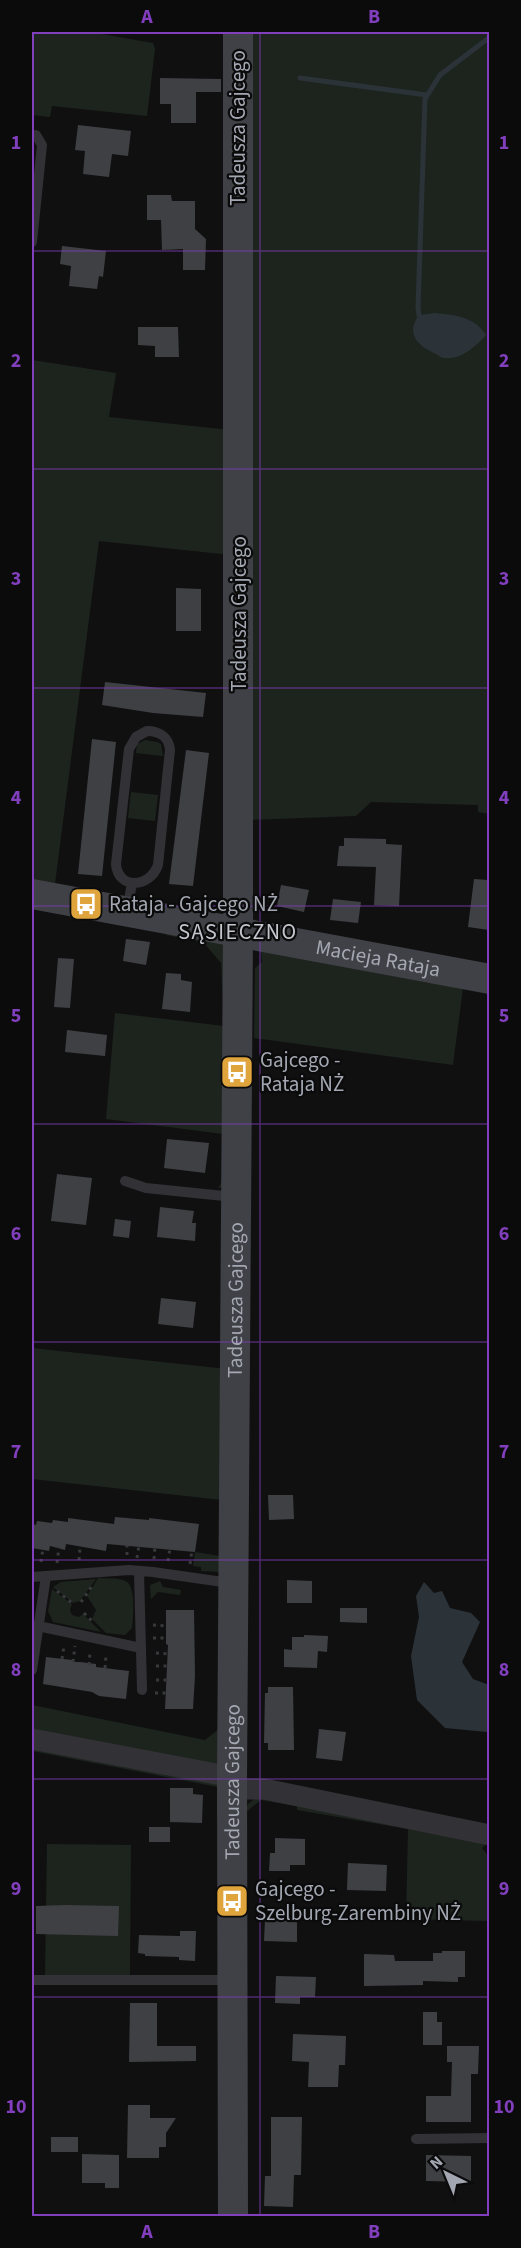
<svg xmlns="http://www.w3.org/2000/svg" width="521" height="2248" font-family="'Source Sans 3',sans-serif">
<rect width="100%" height="100%" fill="#101011"/>
<path fill="#1d241e" d="M32 32H90L153 43 155 49 147 116 52 106 50 117 32 115Z
M245 32H489V814L478 812V805L371 802 356 816 247 820Z
M32 360 116 373 109 417 230 430 231 555 99 541 55 884 32 888Z
M145 740 157 742 161 744 163 756 136 753 137 744Z
M131 792 158 795 155 821 128 818Z
M170 925 225 941V1187L218 1188 223 1180V1134L106 1119 115 1013 224 1026 221 963 203 942 166 935Z
M261 951 429 983 436 975 464 980 453 1065 254 1038 255 968 262 962Z
M32 1348 227 1369 220 1572 201 1571V1567L193 1566 195 1552 220 1556 222 1500 32 1479Z
M98 1578C106 1579 120 1577 127 1582 136 1588 133 1618 132 1628L125 1635 106 1633 92 1619 96 1610 87 1596Z
M96 1579 80 1601 73 1603 53 1587 61 1582Z
M160 1581 163 1587 181 1590 180 1595 158 1592 151 1599 150 1585Z
M52 1589 72 1604 70 1610 72 1615 79 1617 83 1614 101 1632 53 1622 48 1611Z
M32 1705 205 1740 219 1729 223 1766 32 1733Z
M32 1745 219 1784 218 1787 32 1751Z
M263 1797 489 1842 482 1848 489 1857V1921L406 1919 408 1829 297 1810V1806L261 1800 240 1817C246 1806 249 1799 263 1797Z
M47 1844 131 1845 130 1975H45Z"/>
<path fill="#2b3339" d="M435 313C455 315 475 317 486 335 476 346 461 360 445 358 441 358 439 356 436 354 418 346 405 334 419 315Z
M424 1582 434 1593 442 1591 450 1608 471 1613 480 1622 462 1662 473 1679 489 1685V1728L487 1732 445 1728 417 1700 411 1656 419 1617 416 1596Z"/>
<g fill="none" stroke-linecap="round" stroke-linejoin="round">
<path stroke="#2b3339" stroke-width="5" d="M300 78 427 95
M419 315 418 308 425 99 440 75 490 37"/>
</g>
<path fill="#3f4044" d="M160 78 221 79V92H196V123H171V104H160Z
M78 125 131 131 128 156 112 154 109 177 83 174 85 151 75 150Z
M147 195H171L172 201H195V229L206 239 205 270H183V249L162 250 161 220H147Z
M62 246 106 251 103 277 99 276 97 289 69 286 71 266 60 264Z
M138 327H178L179 357H155V346L138 345Z
M176 588 201 589V631H176Z
M105 682 206 693 203 717 153 713 102 705Z
M92 739 116 742 102 876 78 874Z
M186 750 209 753 193 886 169 884Z
M344 838 386 839V844L402 845 399 906 374 905 376 867 337 866 339 846H344Z
M474 879 488 880 487 891 489 892V930L468 927Z
M281 885 309 890 304 912 277 906Z
M333 899 361 902 358 923 330 920Z
M126 939 150 942 146 965 123 961Z
M58 958 74 959 70 1008 54 1007Z
M166 973 181 974V980L192 982 190 1012 162 1009Z
M67 1030 107 1035 105 1056 65 1052Z
M167 1139 209 1143 205 1173 164 1168Z
M57 1174 92 1178 86 1225 51 1221Z
M160 1207 194 1211 192 1223H196L195 1241 157 1237Z
M115 1219 131 1221 129 1238 113 1236Z
M161 1298 196 1302 193 1328 158 1324Z
M268 1495H293L294 1519 269 1520Z
M115 1517 149 1520V1518L199 1524 195 1552 107 1544 106 1551 66 1544 65 1550 50 1546 49 1551 32 1548V1524L36 1525 37 1521 52 1523 53 1520 68 1522V1518L114 1524Z
M287 1580 312 1581V1603H287Z
M340 1608H367V1623L340 1622Z
M166 1610H194L195 1676 193 1709H165L168 1645 166 1644Z
M304 1635 328 1636 327 1652 318 1651 317 1668 284 1667V1649L292 1650V1637H304Z
M46 1657 72 1660 73 1662H80L96 1664V1667L129 1671 126 1699 99 1696 92 1692 43 1684Z
M268 1687H293L294 1750H268V1743H264L265 1693H268Z
M319 1729 346 1732 342 1761 316 1758Z
M170 1788H193V1794L203 1795 202 1823 170 1822Z
M149 1827H170V1842H149Z
M275 1838 305 1839V1865H290V1871H269L270 1853H275Z
M348 1863 387 1865 386 1891 347 1890Z
M65 1905 119 1906 118 1936 36 1934V1906Z
M265 1920 297 1921V1942L264 1941Z
M180 1931H196L195 1961 179 1960V1957L145 1956V1954L138 1953 139 1935 180 1936Z
M442 1951H465V1977H458V1982L423 1981V1985L364 1986V1954L394 1955 395 1961H433V1953H442Z
M276 1976 316 1977 315 1997H300V2004L275 2003Z
M130 2003H157V2046H196V2061L129 2062Z
M423 2012H437V2022H442V2045H423Z
M293 2034 346 2036 345 2065H339L338 2087H308L309 2062 292 2061Z
M447 2046H479L478 2074H471V2122H426V2096H451L452 2062H447Z
M128 2105H150V2118H176L166 2133V2147H159V2158H127Z
M271 2117H302L301 2175H294L293 2207 264 2206 265 2176H271Z
M51 2137H78V2152H51Z
M82 2154 119 2155V2188H105V2183H82Z
M426 2155 471 2156V2182L426 2181Z"/>
<g fill="none" stroke-linecap="round" stroke-linejoin="round">
<path stroke="#38393d" stroke-width="3" stroke-dasharray="3 4.5" stroke-linecap="butt" d="M127 1555V1545
M137 1558 139 1545
M154 1559 155 1546
M79 1560 80 1547
M168 1561 170 1548
M41 1562 43 1548
M57 1563 59 1547
M190 1564 192 1550
M57 1591 72 1603
M81 1602 92 1586
M84 1613 94 1623
M153 1625 167 1626
M153 1638H167
M156 1653 169 1654
M62 1659 64 1646
M73 1662 75 1646
M89 1665 90 1652
M156 1666H169
M105 1668 106 1655
M156 1680H167
M155 1693H167"/>
<path stroke="#323236" stroke-width="10" d="M32 242 42 145 36 135
M147 731C159 731 169 737 170 750L158 865C150 888 118 890 116 864L129 749 136 737Z
M127 911 132 883
M125 1181 146 1188 234 1197
M139 1571 142 1690
M32 1577 129 1570 153 1572 230 1583
M38 1626 141 1648
M32 1670 46 1576
M32 1980H229
M416 2139 490 2138"/>
<path stroke="#323236" stroke-width="21" d="M32 1739 232 1777
M232 1789H264L490 1835"/>
<g stroke="#404146" stroke-width="30">
<path id="s1" d="M32 894 490 979"/>
<path id="s2" d="M233 2216 232 1780 238 932V32"/>
</g>
</g>
<path fill="none" stroke="#813ebd" stroke-width="1.5" stroke-opacity="0.55" d="M260 32V2216M32 251H490M32 469H490M32 688H490M32 906H490M32 1124H490M32 1342H490M32 1560H490M32 1779H490M32 1997H490"/>
<defs>
<symbol id="bus-square" viewBox="-11 -11 22 22"><rect x="-9" y="-9" width="18" height="18" rx="4" fill="#dfa43b" stroke="#0b0b0c"/><path d="M-5-6H5V4H4V6H2V4H-2V6H-4V4H-5ZM-3.5-4V0h7V-4ZM-3.5 1.2v1.5H-2V1.2ZM2 1.2v1.5H3.5V1.2Z" fill="#fff"/></symbol>
</defs>
<g fill-rule="evenodd">
<use href="#bus-square" x="67" y="885" width="38" height="38"/>
<use href="#bus-square" x="218" y="1053" width="38" height="38"/>
<use href="#bus-square" x="213" y="1882" width="38" height="38"/>
</g>
<g text-anchor="middle" stroke-width="4.5" stroke-linejoin="round" paint-order="stroke">
<g font-size="21" fill="#a3a7b1" stroke="#0b0b0c">
<text transform="translate(238 128) rotate(-90)" y="7">Tadeusza Gajcego</text>
<text transform="translate(239 614) rotate(-90)" y="7">Tadeusza Gajcego</text>
<text dy="7" stroke="none"><textPath href="#s1" startOffset="352">Macieja Rataja</textPath></text>
<text dy="7" stroke="none"><textPath href="#s2" startOffset="916">Tadeusza Gajcego</textPath></text>
<text dy="7" stroke="none"><textPath href="#s2" startOffset="434">Tadeusza Gajcego</textPath></text>
</g>
<g font-size="21" fill="#a3a7b1" stroke="#0b0b0c" text-anchor="start">
<text x="109" y="911">Rataja - Gajcego NŻ</text>
<text x="260" y="1067">Gajcego -<tspan x="260" dy="24">Rataja NŻ</tspan></text>
<text x="255" y="1896">Gajcego -<tspan x="255" dy="24">Szelburg-Zarembiny NŻ</tspan></text>
</g>
<g font-size="22" letter-spacing="1.5" fill="#c3c6cd" stroke="#0b0b0c">
<text x="238" y="939">SĄSIECZNO</text>
</g>
</g>
<rect width="521" height="2248" fill="none" stroke="#0b0b0c" stroke-width="66"/>
<g transform="translate(446 2173) rotate(317)" stroke="#0b0b0c" stroke-width="4.5" paint-order="stroke">
<path d="M0-4.5L10 22L0 15L-10 22Z" fill="#a3a7b1"/>
<text y="-9" font-size="16" font-weight="bold" text-anchor="middle" fill="#a3a7b1">N</text>
</g>
<rect x="33" y="33" width="455" height="2182" fill="none" stroke="#813ebd" stroke-width="2"/>
<g font-size="20" text-anchor="middle" font-weight="bold" fill="#813ebd">
<text x="147" y="23">A</text>
<text x="374" y="23">B</text>
<text x="16" y="149">1</text>
<text x="504" y="149">1</text>
<text x="16" y="367">2</text>
<text x="504" y="367">2</text>
<text x="16" y="585">3</text>
<text x="504" y="585">3</text>
<text x="16" y="804">4</text>
<text x="504" y="804">4</text>
<text x="16" y="1022">5</text>
<text x="504" y="1022">5</text>
<text x="16" y="1240">6</text>
<text x="504" y="1240">6</text>
<text x="16" y="1458">7</text>
<text x="504" y="1458">7</text>
<text x="16" y="1676">8</text>
<text x="504" y="1676">8</text>
<text x="16" y="1895">9</text>
<text x="504" y="1895">9</text>
<text x="16" y="2113">10</text>
<text x="504" y="2113">10</text>
<text x="147" y="2238">A</text>
<text x="374" y="2238">B</text>
</g>
</svg>
